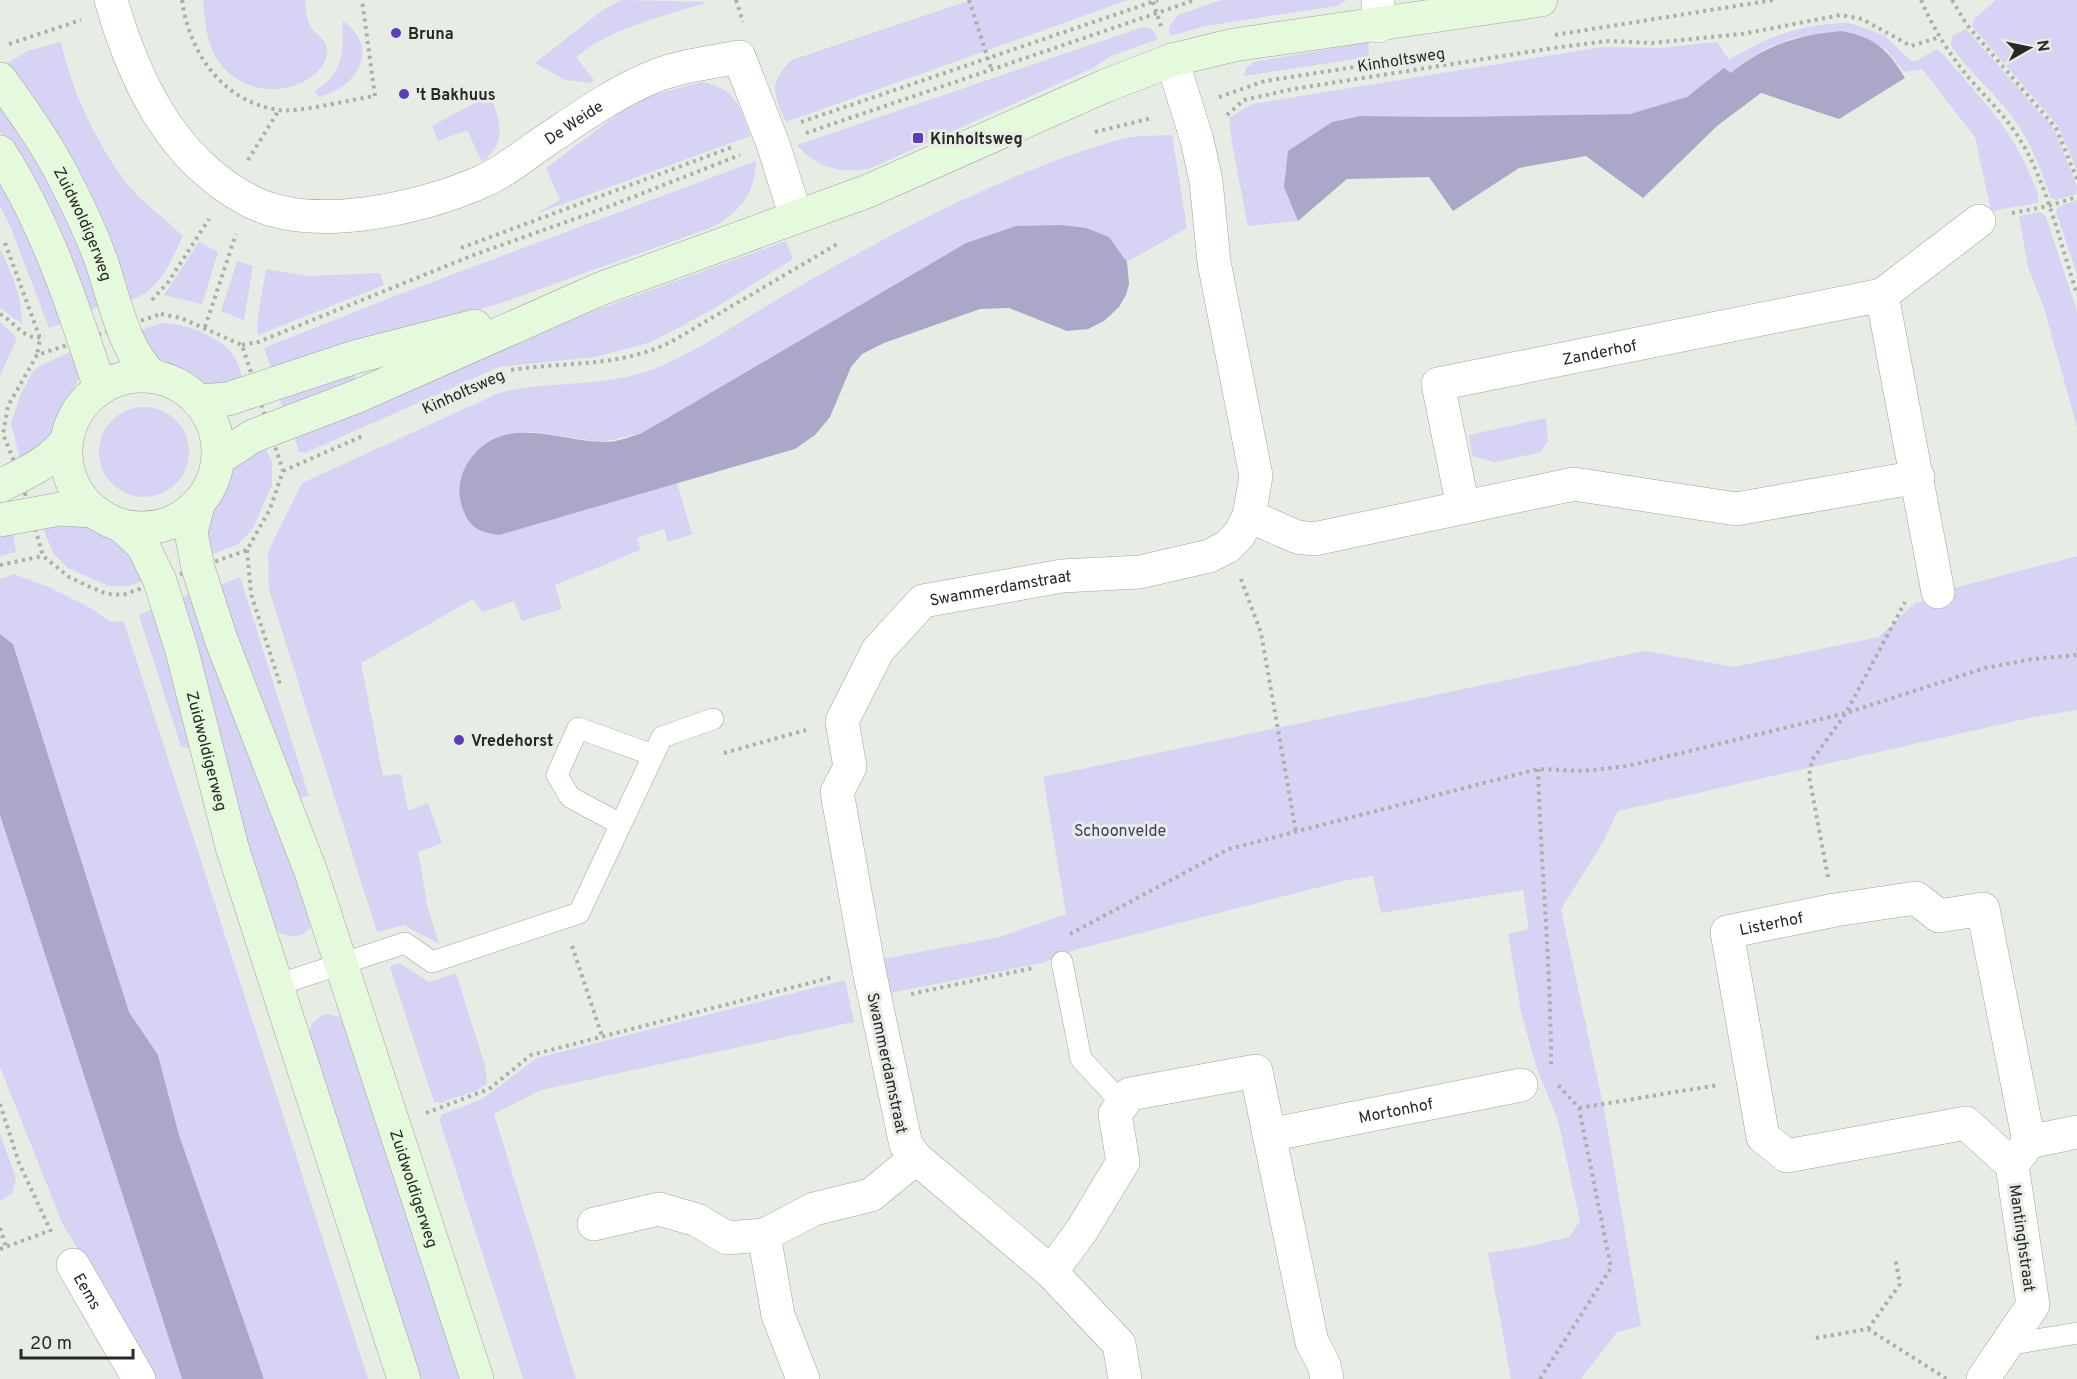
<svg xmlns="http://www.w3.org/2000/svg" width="2077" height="1379" font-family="Overpass,sans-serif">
<rect width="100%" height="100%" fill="#e7ece5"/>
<path fill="#d6d3f4" d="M203 0H305C306 9 306 19 311 27 317 37 329 40 327 53 325 79 284 94 261 88 244 85 229 76 219 62 206 43 205 22 203 0Z
M622 0 708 2C664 16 613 27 576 57L594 80 591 83 565 80 535 63 604 9Z
M971 0H1128L786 122C774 94 767 83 792 60Z
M1221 0H1347L1336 6 1205 26 1170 36 1169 27 1178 15Z
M1996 0H2077V171L2058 126 1972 26 1974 19Z
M343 21C382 48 356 89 318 97L315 91C345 72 342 54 343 21Z
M1849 23 1884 35 1911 61H1916L1937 49 1941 52C1976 93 2014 130 2033 182 2036 189 2040 197 2038 203L1991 211 1975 137 1922 69 1904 72 1886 49 1841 31 1794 38 1767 48 1747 60 1731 74 1705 85 1687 97 1630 114 1450 117 1360 116 1284 187 1298 221 1248 226 1232 144 1229 118 1252 104 1602 47 1661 48 1717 42 1729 60C1770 35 1802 24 1849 23Z
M1143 27 1152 29 1158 39 1111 56 1093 68 869 169C839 173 817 168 797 145Z
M1966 29 2054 129 2077 186 2076 194 2056 200 2051 198C2041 171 2032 143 2014 119 1995 93 1969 73 1951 45L1952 36Z
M61 42C72 92 97 145 128 185 143 203 165 219 183 236 169 263 160 292 128 301L2 66 30 50Z
M1368 42 1369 57 1244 76 1246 68 1254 62Z
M702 82C735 88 741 107 750 136L535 214 560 200 546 168 629 106 653 95Z
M490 95C501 121 507 143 482 162L467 130 438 141 432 126Z
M0 103 50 177 102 306 86 311 34 187 0 132Z
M1172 135 1187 228 1127 262 1109 237 1062 225 1016 226 966 243 642 433 602 442 532 432 508 434 499 535 677 483 692 534 668 542 664 529 637 538 640 550 555 585 562 609 522 621 514 601 482 612 473 599 361 663 383 776 401 774 408 811 428 803 442 843 418 852 428 909 439 944 404 925 377 932 269 590 268 552 302 483 499 393C549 380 602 388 651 370 696 353 736 324 778 299 881 238 1007 171 1122 139 1137 135 1156 136 1172 135Z
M756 161C755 195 739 213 710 228L501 303 273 373 264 348 403 293Z
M0 173 66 322 49 328 11 228 0 206Z
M2077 200V275L2056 212 2058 207Z
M2040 212 2046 217 2077 311V427L2044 308 2028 267 2019 216Z
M786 241 793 259 710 311 649 343 595 357 499 367 305 453 299 452 293 432 486 350Z
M199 242 218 252 202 304 164 295Z
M0 249C12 273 22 297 22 324L0 308Z
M237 261 253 266 244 320 221 311Z
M266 269 308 276 380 273 384 285 258 335 257 322Z
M0 322 17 338 0 376Z
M163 323C186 323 223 338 235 358 239 365 241 373 243 381L211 386 161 362 155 356 140 330Z
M75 350 80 367 78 380 55 428 42 447 20 459 11 423 20 396 33 371 41 365Z
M354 371 356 379 283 407 279 398Z
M99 452a45 45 0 1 1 90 0a45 45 0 1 1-90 0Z
M1546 418 1548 441 1541 452 1495 462 1472 456 1469 435Z
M264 444 272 462V485L252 530 237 545 210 555 205 539 209 519 230 474 240 460Z
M86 524 124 545 146 579 129 586H108L68 568 53 553 42 525Z
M13 533 16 552 0 556V536Z
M2077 556V710L2029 718 1618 811 1603 842 1561 909 1605 1114 1641 1326 1617 1332 1581 1379H1511L1488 1253 1527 1247 1569 1237 1580 1221 1558 1120 1537 1069 1521 1012 1508 934 1529 929 1523 890 1381 913 1373 876 1347 880 1078 949 1042 963 885 994 877 960 1000 937 1066 914 1043 777 1645 651 1734 667 1879 637 1915 603 1954 595V588Z
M14 574 51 588 91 608 109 621 124 622 368 1379H264L179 1135 158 1055 129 1012 13 644 0 634V579Z
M240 577 309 796 298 798 218 586Z
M197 592 312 922C307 939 288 940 276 930L216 741 179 598Z
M155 608 191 748 181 747 139 615Z
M0 815 182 1379H154L151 1368 63 1225 0 1067Z
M399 963 429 982 456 973 485 1066 487 1083 478 1090 440 1103 434 1102 390 967Z
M845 980 854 1022 541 1090 494 1114 576 1379H523L440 1122 441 1115 482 1099 537 1058Z
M326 1014 340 1017 348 1024 462 1379H421L310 1038C308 1025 314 1020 326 1014Z
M0 1134 16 1178 12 1194 0 1201Z"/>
<path fill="#aaa7c8" d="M1841 31C1874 37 1888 49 1905 78L1839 119 1761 93 1717 126 1643 198 1586 156 1519 168 1453 211 1429 177 1347 179 1298 221 1284 187 1288 151 1332 122 1360 116 1450 117 1630 114 1687 97 1724 68 1731 73C1764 45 1799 35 1841 31Z
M1062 225 1086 228 1109 237 1127 262 1129 284 1126 295 1119 307 1104 321 1088 329 1067 331 1009 308 980 309 884 343 862 354 851 367 830 417 815 435 795 449 499 535C481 532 471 529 464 512 457 495 458 479 467 464 499 412 555 440 602 442 615 443 629 437 642 433L966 243 1016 226Z
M0 634 13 644 129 1012 158 1055 179 1135 264 1379H182L0 815Z"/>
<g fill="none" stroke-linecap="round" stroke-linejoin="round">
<defs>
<path id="lane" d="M620 824 570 797 557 775 578 728 653 755
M1062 962 1081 1059 1122 1103
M277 985 405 943 432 962 579 913 662 737 713 719
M2006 1345 2077 1333"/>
<g id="street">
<path id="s1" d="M111 0C134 80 171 159 248 200 310 234 420 209 481 182 509 170 531 149 557 133 588 112 620 90 655 76 681 66 711 62 739 57L773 144 796 217"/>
<path d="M1378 26V0"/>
<path d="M1882 295 1979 221"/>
<path id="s2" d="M1463 507 1438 384 1882 295 1938 592"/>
<path d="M1249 516 1297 537 1314 539 1574 484 1736 509 1918 477"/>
<path id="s3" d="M1269 1135 1521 1085"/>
<path id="s4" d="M2012 1165 1966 1123 1787 1156 1763 1137 1727 932 1835 910 1916 898 1939 916 1983 909 2029 1142"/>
<path d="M594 1224 659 1209 697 1220 727 1238 764 1235"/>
<path id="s5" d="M73 1265 139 1379"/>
<path d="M1051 1272 1082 1230 1123 1162 1115 1114 1130 1094 1256 1071 1312 1342 1324 1365 1327 1379"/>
<path d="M803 1379 778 1315 764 1235 814 1209 871 1195 916 1158"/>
<path id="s6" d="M1125 1379 1119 1344 1051 1272 916 1158 906 1145 869 970 837 792 850 767 842 721 878 650 923 601 1062 576 1140 572 1209 556 1227 547 1239 535 1249 516 1256 476 1214 262 1206 181 1197 140 1172 60"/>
<path d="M1983 1379 2033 1305 2012 1165 2029 1142 2077 1132"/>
</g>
<g id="secondary">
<path id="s7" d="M0 79C23 111 47 144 65 180 78 205 91 233 101 260 113 294 124 353 153 376"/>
<path d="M0 152C47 225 73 306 100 388"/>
<circle cx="142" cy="452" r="76"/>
<path d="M198 401 228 399 355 357 475 326"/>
<path d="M218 459 253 436 358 396 600 289 868 191 1105 86 1172 60 1234 45 1541 0"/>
<path d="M0 486C25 473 49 464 66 441"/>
<path id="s8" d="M198 505 191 532 198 568 221 639 311 872 477 1379"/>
<path d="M0 520 60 509 92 511"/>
<path id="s9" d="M123 527 143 546 160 581 182 651 232 847 404 1379"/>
</g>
</defs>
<use href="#lane" stroke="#9fa39e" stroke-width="22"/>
<use href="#street" stroke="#9fa39e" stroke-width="34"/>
<use href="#secondary" stroke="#9fa39e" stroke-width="34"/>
<path stroke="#abafa9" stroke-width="4" stroke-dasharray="3 4.5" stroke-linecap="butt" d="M182 0C189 52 222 102 279 110 298 113 353 99 375 96L362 0
M736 0 743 22
M969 0 991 68
M1921 0C1933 28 1949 54 1969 78 1986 98 2005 115 2019 138 2046 180 2061 246 2077 294
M1952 0 1967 25 2056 128 2077 179
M1153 2 1161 26
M1555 35 1773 0
M9 44 81 20
M1219 97 1265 81 1355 67
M1227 115 1244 100 1293 89 1560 47 1608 41 1652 43 1742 34 1841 15 1862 19 1911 46 1940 37
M801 122 1158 0
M1095 132 1152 118
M806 133 1195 0
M248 160 279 110
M2012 213 2048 206 2077 197
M5 243 40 338 37 355
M461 248 735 146
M152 300 169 281 209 219
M0 314C16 322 24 343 45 336
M161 314 181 318 242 345 283 471 270 509 247 550 123 595 107 594 88 586 69 577 43 556 20 476 3 434 8 406 37 355Z
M205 327 236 234
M242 345 258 342 471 256 605 208 740 155
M511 370C569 361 614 368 669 343L839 243
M283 471 365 435
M247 550 251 594 280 684
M0 565 43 556
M1241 579 1261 633 1296 832
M724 753 806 730
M1538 769C1541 868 1551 967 1551 1066
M1828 877 1809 776 1812 760 1846 713 1985 668 2033 659 2077 655
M1070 934 1229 849 1538 769 1583 771 1628 766 1846 713 1905 602
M572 946 602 1036
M911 994 1033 968
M0 1104 19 1163 53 1236
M1579 1108 1718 1085
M426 1113 489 1089 531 1055 833 977
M0 1228 6 1247
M0 1249 49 1231
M1868 1329 1900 1284 1895 1258
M1816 1338 1868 1329 1947 1379
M1540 1379 1611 1268 1579 1108 1558 1085"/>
<use href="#lane" stroke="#fff" stroke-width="21"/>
<use href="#street" stroke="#fff" stroke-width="33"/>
<use href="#secondary" stroke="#e5f9dc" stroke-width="33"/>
</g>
<g fill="#5c3eb6" stroke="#e7ece5" stroke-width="2">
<circle cx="396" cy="33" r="6"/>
<circle cx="404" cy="94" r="6"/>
<rect x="912" y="132" width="12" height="12" rx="3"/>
<circle cx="459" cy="740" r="6"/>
</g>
<g text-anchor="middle" stroke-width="6" stroke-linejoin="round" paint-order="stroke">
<g font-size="16" font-weight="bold" fill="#282927" stroke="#e7ece5" text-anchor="start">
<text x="408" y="39">Bruna</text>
<text x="416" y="100">'t Bakhuus</text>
<text x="930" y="144">Kinholtsweg</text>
<text x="471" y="746">Vredehorst</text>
</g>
<g font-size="16" fill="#282927" stroke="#e7ece5">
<text transform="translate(1401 59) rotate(-9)" y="6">Kinholtsweg</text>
<text dy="6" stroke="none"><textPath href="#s1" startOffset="600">De Weide</textPath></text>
<text dy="6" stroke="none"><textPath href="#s7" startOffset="168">Zuidwoldigerweg</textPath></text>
<text dy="6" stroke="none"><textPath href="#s2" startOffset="290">Zanderhof</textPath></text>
<text transform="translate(463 391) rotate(-24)" y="6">Kinholtsweg</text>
<text dy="6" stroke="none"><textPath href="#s6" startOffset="987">Swammerdamstraat</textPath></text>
<text dy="6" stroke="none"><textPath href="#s9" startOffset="243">Zuidwoldigerweg</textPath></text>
<text dy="6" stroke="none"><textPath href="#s4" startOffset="528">Listerhof</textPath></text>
<text transform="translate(888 1063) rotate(78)" y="6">Swammerdamstraat</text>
<text dy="6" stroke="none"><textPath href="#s3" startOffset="129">Mortonhof</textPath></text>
<text dy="6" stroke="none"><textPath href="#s8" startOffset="722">Zuidwoldigerweg</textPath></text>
<text transform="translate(2023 1238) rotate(82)" y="6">Mantinghstraat</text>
<text dy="6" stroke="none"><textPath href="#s5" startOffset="30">Eems</textPath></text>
</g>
<g font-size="16" fill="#423b6a" stroke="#e7ece5">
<text x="1120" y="836">Schoonvelde</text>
</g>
</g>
<g transform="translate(2029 48) rotate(81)" stroke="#e7ece5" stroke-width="4.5" paint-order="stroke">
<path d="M0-4.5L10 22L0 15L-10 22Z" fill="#282927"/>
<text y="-9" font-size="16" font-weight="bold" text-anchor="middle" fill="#282927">N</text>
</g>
<path d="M21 1349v9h112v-9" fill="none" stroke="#282927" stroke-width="3"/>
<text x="30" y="1349" font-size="18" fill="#282927" stroke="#e7ece5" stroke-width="4.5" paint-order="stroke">20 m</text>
</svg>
